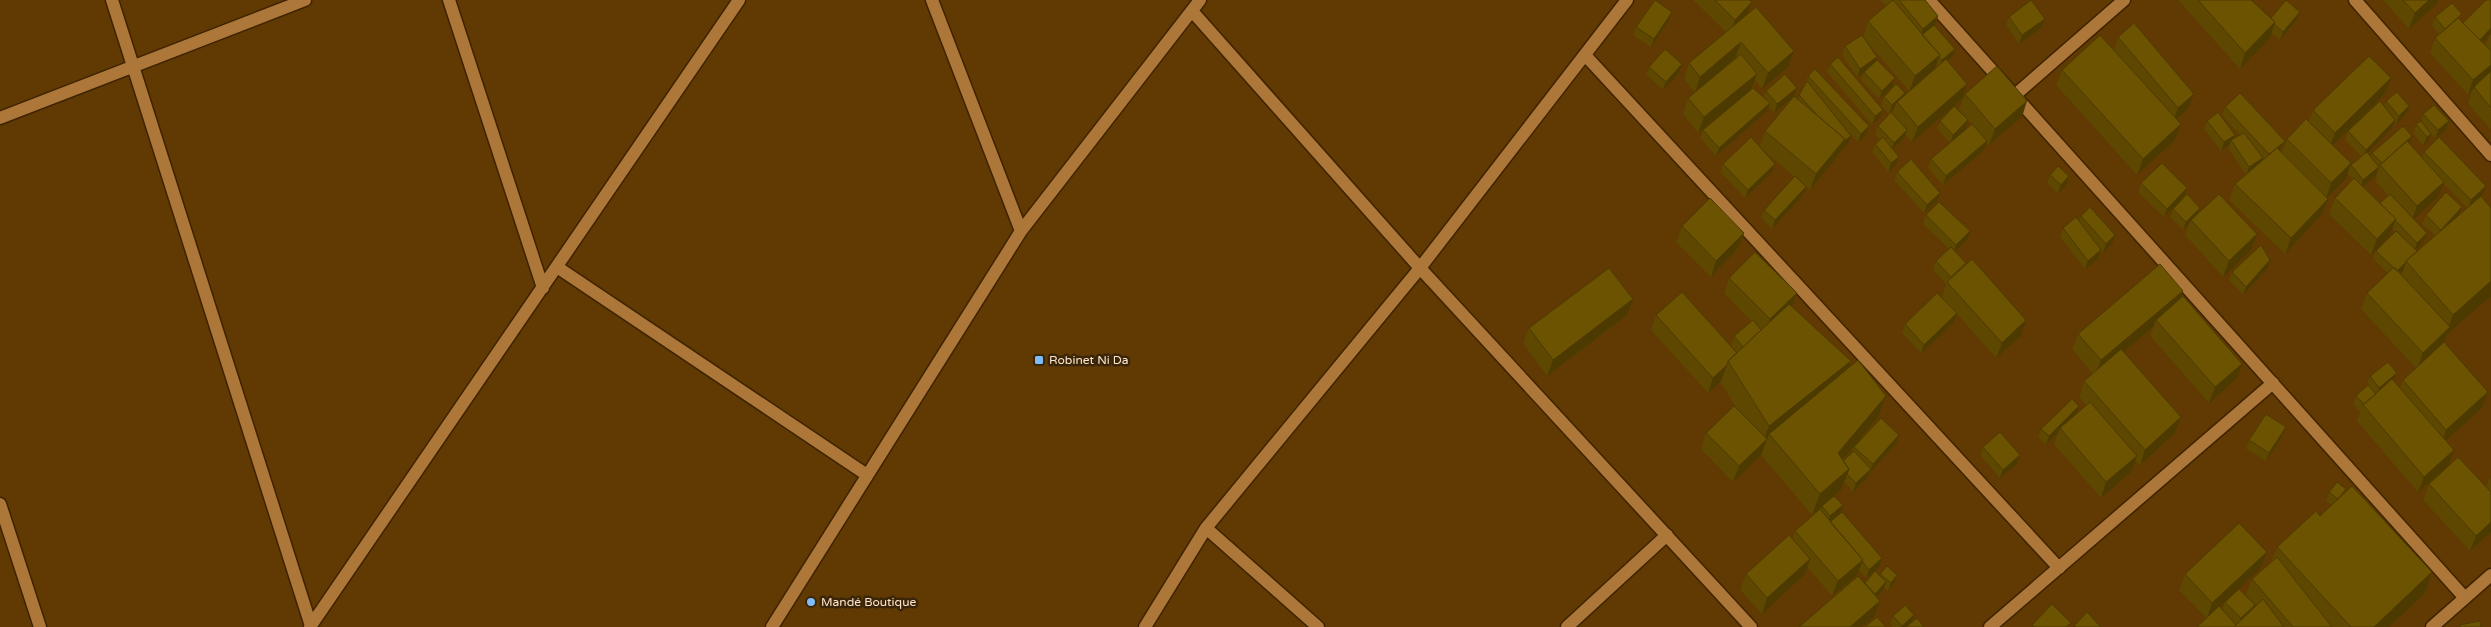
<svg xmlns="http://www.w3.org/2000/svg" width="2491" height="627" font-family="'Varela Round',sans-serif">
<rect width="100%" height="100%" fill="#603a02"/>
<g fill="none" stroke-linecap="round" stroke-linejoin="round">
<defs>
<path id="minor" d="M112 0 311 626
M449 0 543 288
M932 0 1021 231
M1929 0 2465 598
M2355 0 2491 155
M1192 11 1420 268 1751 627
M1585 55 2059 568
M2015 95 2124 0
M0 118 305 0
M557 267 867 475
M0 504 40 627
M1206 528 1318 627
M310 627 739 0
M772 627 1021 231 1200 0
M1145 627 1206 528 1420 268 1627 0
M1567 627 1667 535
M1990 627 2273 383
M2432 627 2491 575"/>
</defs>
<use href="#minor" stroke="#3e2300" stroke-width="15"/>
<use href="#minor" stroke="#ac7738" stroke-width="12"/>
</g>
<path fill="#5d4701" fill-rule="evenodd" d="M1693 0H1750L1752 2 1747 14 1794 51 1788 67 1762 89 1755 80 1752 89 1764 97 1766 91 1797 88 1774 113 1769 106 1767 111 1716 156 1700 138 1703 130 1733 105 1698 133 1683 114 1688 98 1736 58V57L1695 93 1684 79 1689 63 1726 32Z
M1880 0H1925L1938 16 1935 26 1955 49 1952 57 1948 61 1962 99 1912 142 1905 135 1904 138 1893 149 1899 157 1896 165 1888 172 1872 152 1875 144 1880 140 1875 134 1878 126 1892 114 1894 108 1889 114 1881 105 1884 97 1905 93 1903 96 1909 91 1864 38 1875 62 1895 78 1892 87 1879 99 1861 80 1864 72 1857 77 1842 55 1845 46 1863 37 1868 21 1886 6Z
M2178 0H2251L2271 18 2296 20 2280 40 2271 33 2270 38 2240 69Z
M2383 0H2438V3L2409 29Z
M2491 0V130L2468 103 2472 91 2468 95 2430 53 2435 38 2439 35 2432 25 2435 17 2460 20 2463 23ZM2490 35 2489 36 2486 45 2482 42Z
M2009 17 2045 19 2042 27 2019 44 2006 25Z
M1669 20 1651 47 1633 35 1636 27Z
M2118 37 2188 109 2177 120 2181 124 2175 140 2137 175 2056 85 2062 70 2114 50Z
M1830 64 1880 118 1872 125 1827 72Z
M1649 67 1679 73 1663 90 1646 75Z
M1808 76 1869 126 1866 135 1858 142 1842 125 1848 144 1841 150 1839 154 1810 190 1804 184 1803 195 1772 229 1761 218 1764 210 1795 177 1759 147 1765 131 1798 99 1805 84Z
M1965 94 2022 117 1989 145 1986 142 1984 150 1943 185 1928 168 1931 159 1950 143 1937 129 1940 121 1967 119 1959 109ZM1968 120 1972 124 1955 139 1965 129Z
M2385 94 2333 145 2351 165 2361 156 2345 140 2348 131 2384 106 2386 101 2406 114 2396 124 2394 122 2392 128 2368 153 2371 157 2372 153 2412 136 2409 143 2422 157 2424 152 2483 194 2481 196 2491 208 2444 343 2488 392 2482 408 2445 441 2454 450 2448 466 2418 492 2357 421 2360 412 2353 404 2356 396 2368 386 2367 385 2370 376 2394 381 2400 388 2403 380 2416 368 2361 309 2367 293 2388 273 2373 259 2376 251 2395 232 2392 229 2390 235 2371 255 2329 214 2335 198 2353 180 2348 174 2346 179 2327 198 2328 199 2322 214 2285 254 2229 200 2235 184 2246 175 2228 148 2230 144 2221 151 2204 129 2207 121 2235 135 2233 139 2240 135 2222 115 2225 107 2285 141 2280 151 2282 153 2287 139 2309 121 2313 110ZM2378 171 2375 181 2388 195 2380 203 2363 186 2376 175ZM2443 183 2467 208 2460 214 2426 215 2422 224 2435 235 2416 252V250L2424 241 2427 233 2414 219 2438 197Z
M2423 114 2449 121 2446 130 2435 139 2431 134 2428 142 2423 146 2413 133 2416 124 2421 121Z
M1723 164H1775L1772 172 1745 198 1720 172Z
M1897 172 1937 201 1924 213 1894 180Z
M2050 175 2069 176 2066 185 2058 194 2047 183Z
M2141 183 2187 188 2184 197 2164 217 2138 192Z
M2173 209 2199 212 2257 234 2251 250 2223 277 2185 235 2189 224 2183 230 2170 217Z
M1926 215 1970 231 1967 240 1955 251 1966 263 1965 265 2021 336 1996 358 1957 314 1954 322 1921 353 1902 333 1905 324 1942 297 1946 284 1933 270 1936 261 1949 249 1923 224Z
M2081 216 2112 244 2103 252 2101 250 2098 259 2085 269 2060 237 2063 228 2079 221Z
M1682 226 1744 233 1738 248 1711 277 1676 242Z
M2267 269 2243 295 2229 280 2232 272Z
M1729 278 1792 306 1851 361 1848 368 1886 396 1878 417 1843 460V461L1852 452 1854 447 1896 444 1870 472 1868 477 1853 492 1844 482 1841 490 1834 496 1840 514 1882 558 1879 567 1866 578 1859 570 1857 575 1832 596 1807 567 1805 574 1762 614 1740 590 1746 574 1792 539 1795 531 1820 510 1821 507 1812 515 1761 455 1765 444 1761 455 1733 482 1701 449 1706 433 1738 410 1720 382 1721 381 1708 393 1651 330 1656 315 1737 353 1731 345 1734 336 1752 322 1724 293Z
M2180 299 2236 379 2209 403 2150 336 2154 326 2123 352 2181 417 2175 433 2140 465 2135 460 2131 472 2101 498 2054 444 2058 433 2046 445 2038 437 2041 429 2079 406 2076 414 2086 405 2079 397 2084 381 2093 374 2072 349 2078 334Z
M1627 315 1547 376 1523 343 1529 328Z
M2283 435 2266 461 2246 449 2249 440Z
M1983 447 2020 455 2017 464 2000 478 1980 455Z
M2491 478V532L2470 551 2423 500 2429 484 2486 487 2489 480Z
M2329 492 2345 493 2425 593 2389 627H2197L2206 618 2179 590 2185 574 2267 552 2261 568 2219 607 2222 610 2225 602 2254 608 2256 606 2246 595 2252 579 2271 562 2277 547 2320 516 2332 505 2326 501Z
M1880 574 1897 575 1894 583 1888 591 1884 588 1883 590 1877 597 1880 601 1874 617 1865 583 1880 576Z
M1893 616 1912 623 1924 627H1892L1890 624Z"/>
<path fill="#4c3a01" d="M2429 0H2438V3L2409 29 2415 13Z
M1752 2 1746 17 1729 35 1735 20Z
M1672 12 1669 20 1651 47 1654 39Z
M2300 12 2296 20 2280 40 2283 32Z
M1938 16 1933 32 1920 36 1923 29Z
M2045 19 2042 27 2019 44 2022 35Z
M2275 22 2270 38 2240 69 2245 53Z
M2491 28V34L2473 51 2476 43Z
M1741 42 1736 57 1695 93 1700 77Z
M1955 49 1952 57 1939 69 1942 60Z
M1794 51 1788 67 1762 89 1768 73Z
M1940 55 1934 71 1909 92 1915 76Z
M1877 57 1874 66 1857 77 1860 69Z
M1682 64 1679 73 1663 90 1666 82Z
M2491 65V76L2474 87 2472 91 2468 95 2473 80Z
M1757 74 1751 90 1698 133 1704 117Z
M1895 78 1892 87 1879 99 1882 91Z
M2391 78 2385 94 2329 149 2335 133Z
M1967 84 1962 99 1912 142 1918 127Z
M1797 88 1794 96 1774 113 1777 104Z
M1905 93 1902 101 1897 102 1894 108 1889 114 1892 105Z
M2194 94 2188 109 2172 123 2178 108Z
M2027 101 2022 117 1989 145 1995 129Z
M1770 103 1767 111 1716 156 1719 148Z
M2409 106 2406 114 2396 124 2399 116Z
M1883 110 1880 118 1872 125 1875 116Z
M1968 120 1965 129 1950 144 1953 135Z
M2395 120 2392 128 2363 158 2366 150Z
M2449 121 2446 130 2435 139 2438 130Z
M2181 124 2175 140 2137 175 2143 159Z
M1869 126 1866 135 1858 142 1861 134Z
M1907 130 1904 138 1891 151 1894 143Z
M2431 134 2428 142 2423 146 2427 137Z
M2235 135 2232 141 2231 140 2230 144 2221 151 2224 142Z
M1851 136 1848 144 1841 150 1839 154 1810 190 1816 174 1845 139Z
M2412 136 2409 144 2382 164Z
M1987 141 1984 150 1943 185 1946 176Z
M2285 141 2281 149 2267 164 2270 155Z
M1899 157 1896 165 1888 172 1891 163Z
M2263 158 2260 167 2246 175 2249 167Z
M2351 163 2346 179 2326 199 2331 183Z
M1775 164 1772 172 1745 198 1748 190Z
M2379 167 2376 175 2360 189 2363 180Z
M2069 176 2066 185 2058 194 2061 185Z
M2444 182 2438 197 2411 222 2417 206Z
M2486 186 2483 194 2468 209 2471 200Z
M1806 187 1803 195 1772 229 1775 220Z
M2187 188 2184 197 2164 217 2167 209Z
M1940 193 1937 201 1924 213 1927 205Z
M2328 199 2322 214 2285 254 2291 238Z
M2462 207 2459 215 2441 230Z
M2200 208 2197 216 2191 220 2189 224 2183 230 2186 222Z
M2396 219 2390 235 2371 255 2377 239Z
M1970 231 1967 240 1953 253 1956 245Z
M1744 233 1738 248 1711 277 1716 261Z
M2427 233 2424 241 2414 252 2417 243Z
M2257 234 2251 250 2223 277 2229 261Z
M2115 235 2112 244 2103 252 2106 244Z
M2101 250 2098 259 2085 269 2088 261Z
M2270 260 2267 269 2243 295 2246 287Z
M2406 262 2403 271 2394 280 2397 271Z
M2491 281V296L2447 334 2444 343 2417 369 2423 353 2448 329 2453 315Z
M2183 291 2177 306 2156 320 2154 326 2095 376 2101 360Z
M1797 293 1791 308 1765 335 1770 319Z
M1633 299 1627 315 1547 376 1553 360Z
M1957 313 1954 322 1921 353 1924 345Z
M2026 320 2021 336 1996 358 2002 343Z
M1851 361 1843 382 1769 434 1761 455 1733 482 1739 466 1763 443 1769 426Z
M2242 364 2236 379 2209 403 2215 387Z
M1727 365 1721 381 1708 393 1713 378Z
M2397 373 2394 382 2376 396 2379 388Z
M2488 392 2482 408 2441 445 2446 430Z
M1886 396 1878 417 1831 474 1838 453Z
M2079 406 2076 415 2060 428 2058 433 2046 445 2049 436Z
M2181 417 2175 433 2140 465 2145 450Z
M2286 427 2283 435 2266 461 2269 453Z
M1899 435 1896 444 1870 472 1873 464Z
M2454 450 2448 466 2418 492 2424 477Z
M2020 455 2017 464 2000 478 2003 470Z
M2137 456 2131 472 2101 498 2106 482Z
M1849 469 1841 490 1812 515 1820 494Z
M1871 469 1868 477 1853 492 1856 483Z
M1843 505 1840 514 1827 525 1830 516Z
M2491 522V532L2470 551 2476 536Z
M2267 552 2261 568 2207 619 2212 603Z
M1882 558 1879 567 1866 578 1869 570Z
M1810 559 1805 574 1762 614 1767 598Z
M1863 560 1857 575 1832 596 1838 581Z
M2432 572 2425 593 2389 627H2374Z
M1897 575 1894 583 1888 591 1891 583Z
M1886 582 1883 590 1872 603 1875 594Z
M1880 601 1874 617 1862 627H1850Z
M2255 605 2252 613 2238 627 2241 618Z
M1914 615 1911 624 1907 627H1901Z"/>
<path fill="#6c5301" stroke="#4c3a01" d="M1655 0 1672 12 1654 39 1636 27Z
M1715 0H1750L1752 2 1735 20Z
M1893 0 1940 55 1915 76 1868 21Z
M1899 0H1925L1938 16 1923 29Z
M2031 0 2045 19 2022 35 2009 17Z
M2198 0H2251L2275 22 2245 53Z
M2286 0 2300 12 2283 32 2274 24 2275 22 2271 18Z
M2403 0H2429L2415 13Z
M2486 0H2491V28L2480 40 2463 23Z
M2452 3 2462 14 2445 29 2435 17Z
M1756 7 1794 51 1768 73 1741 42 1700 77 1689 63Z
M2458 18 2491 51V65L2473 80 2435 38Z
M2134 23 2194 94 2178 108 2118 37Z
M1934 25 1955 49 1942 60 1939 57 1940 55 1922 35Z
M1862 35 1877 57 1860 69 1845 46Z
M2100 35 2181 124 2143 159 2062 70Z
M1665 49 1682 64 1666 82 1649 67Z
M1741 54 1757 74 1704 117 1688 98Z
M2369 56 2391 78 2335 133 2313 110Z
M1838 57 1883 110 1875 116 1830 64Z
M1946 59 1967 84 1918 127 1897 102Z
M1877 60 1895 78 1882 91 1864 72Z
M1997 66 2027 101 1995 129 1965 94Z
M1815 69 1869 126 1861 134 1808 76Z
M2491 71V108L2474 87Z
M1785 74 1797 88 1777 104 1766 91Z
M1807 81 1851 136 1844 141 1845 139 1818 116 1799 95Z
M1896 84 1905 93 1892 105 1884 97Z
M1753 88 1770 103 1719 148 1703 130Z
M2397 92 2409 106 2399 116 2386 101Z
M2240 93 2285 141 2277 148 2269 154 2225 107Z
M1794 96 1845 139 1816 174 1765 131Z
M2380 101 2395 120 2366 150 2348 131Z
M2434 105 2449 121 2438 130 2423 114Z
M1954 106 1968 120 1953 135 1940 121Z
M1891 112 1907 130 1894 143 1878 126Z
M2218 112 2235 135 2224 142 2207 121Z
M2306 119 2351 163 2331 183 2287 139Z
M2421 121 2431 134 2427 137 2416 124Z
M1972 124 1987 141 1946 176 1931 159Z
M2403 126 2412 136 2382 163 2372 153Z
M2244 133 2263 158 2249 167 2231 140Z
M1751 137 1775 164 1748 190 1723 164Z
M1883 137 1899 157 1891 163 1875 144Z
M2439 137 2486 186 2471 200 2424 152Z
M2407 141 2444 182 2417 206 2380 165Z
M2277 148 2328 199 2291 238 2235 184Z
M2367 152 2379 167 2363 180 2351 165Z
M1911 159 1940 193 1927 205 1897 172Z
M2162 163 2187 188 2167 209 2141 183Z
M2058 166 2069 176 2061 185 2050 175Z
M1795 176 1806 187 1775 220 1764 210Z
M2354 178 2396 219 2377 239 2335 198Z
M2446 192 2462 207 2441 230 2426 215Z
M2187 194 2200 208 2186 222 2173 209Z
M2219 194 2257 234 2229 261 2191 220Z
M2390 194 2427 233 2417 243 2395 220 2396 219 2380 203Z
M2481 196 2491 208V281L2453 315 2406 261Z
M1710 198 1744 233 1716 261 1682 226Z
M1939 202 1970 231 1956 245 1926 215Z
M2090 207 2115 235 2106 244 2081 216Z
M2076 217 2101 250 2088 261 2063 228Z
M2396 231 2417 251 2406 261V262L2397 271 2376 251Z
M2261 245 2270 260 2246 287 2232 272Z
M1951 247 1966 263 1951 277 1936 261Z
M1755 252 1797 293 1770 319 1729 278Z
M1972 259 2026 320 2002 343 1947 282Z
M2160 264 2183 291 2101 360 2078 334Z
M2394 267 2450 327 2423 353 2367 293Z
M1609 268 1633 299 1553 360 1529 328Z
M1682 292 1737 353 1728 361 1727 365 1713 378 1656 315Z
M1937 293 1957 313 1924 345 1905 324Z
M2183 296 2242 364 2215 387 2156 320Z
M1789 304 1851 361 1769 426 1728 361Z
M1753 320 1761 330 1743 347 1734 336Z
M2444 342 2488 392 2446 430 2403 380Z
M2121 349 2181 417 2145 450 2084 381Z
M1858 360 1886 396 1838 453 1849 469 1820 494 1769 434Z
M2388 362 2397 373 2379 388 2370 376Z
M2392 379 2454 450 2424 477 2363 405Z
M2368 385 2376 394 2364 404 2356 396Z
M2072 399 2079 406 2049 436 2041 429Z
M2090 402 2137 456 2106 482 2060 428Z
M1734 406 1767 439 1739 466 1706 433Z
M2266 414 2286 427 2269 453 2249 440Z
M1881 418 1899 435 1873 464 1854 447Z
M2000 432 2020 455 2003 470 1983 447Z
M1854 451 1871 469 1856 483 1847 474 1849 469 1843 461Z
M2458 457 2491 492V522L2476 536 2429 484Z
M2337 482 2346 489 2338 499 2329 492Z
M2352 486 2432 572 2374 627H2351L2277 547 2316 511 2320 516Z
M1834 496 1843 505 1830 516 1822 506Z
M1820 509 1863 560 1838 581 1795 531Z
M1842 512 1882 558 1869 570 1862 561 1863 560 1830 522Z
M2239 523 2267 552 2212 603 2185 574Z
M1789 535 1810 559 1767 598 1746 574Z
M2277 557 2332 627H2293L2252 579Z
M1887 566 1897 575 1891 583 1880 574Z
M1875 571 1886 582 1875 594 1865 583Z
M1858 576 1880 601 1850 627H1799Z
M2239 589 2255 605 2241 618 2225 602Z
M2263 599 2284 627H2234Z
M2052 604 2071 623 2066 627H2035L2032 625Z
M1905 605 1914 615 1902 626 1893 616Z
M2219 606 2236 625 2234 627H2197Z
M2087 612 2101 627H2076L2075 626 2073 627Z
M1877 617 1886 627H1865Z
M1917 618 1924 627H1906Z
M2480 621 2481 627H2460V625Z"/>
<g fill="#7ebdf9" stroke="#3b2509" stroke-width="2">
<rect x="1034" y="355" width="10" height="10" rx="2.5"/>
<circle cx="811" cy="602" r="5"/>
</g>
<g text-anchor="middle" stroke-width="5" stroke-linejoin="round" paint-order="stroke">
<g font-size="12" fill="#fde5cd" stroke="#3b2509" text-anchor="start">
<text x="1049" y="364">Robinet Ni Da</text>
<text x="821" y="606">Mandé Boutique</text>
</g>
</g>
</svg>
